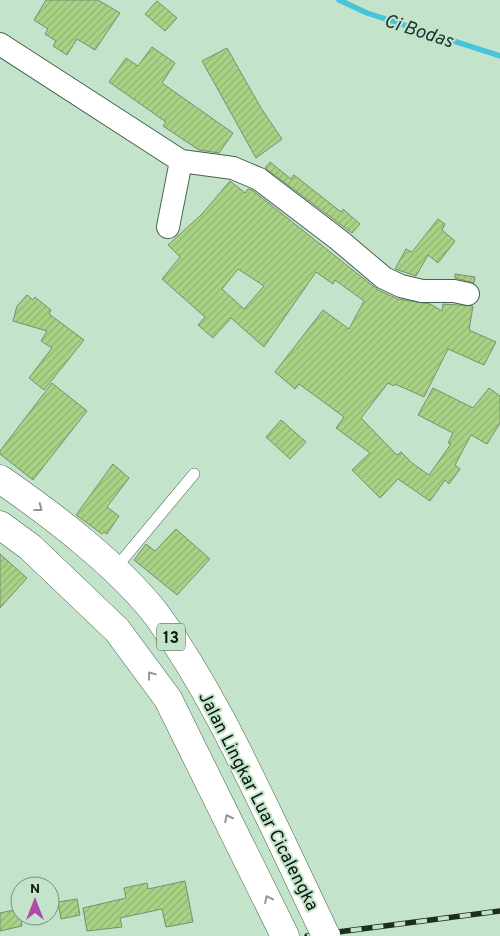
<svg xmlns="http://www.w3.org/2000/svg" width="500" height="936" font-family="Overpass,sans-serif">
<defs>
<pattern id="building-hatch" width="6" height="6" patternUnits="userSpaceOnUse" patternTransform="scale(1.25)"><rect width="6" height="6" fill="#a9d285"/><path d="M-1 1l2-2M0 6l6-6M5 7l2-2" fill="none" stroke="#90b472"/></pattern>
</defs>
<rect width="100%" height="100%" fill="#c3e4ca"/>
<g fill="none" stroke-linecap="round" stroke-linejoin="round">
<path stroke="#47c4da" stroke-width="5.5" d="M339 0 367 13 500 56"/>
</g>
<path fill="url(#building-hatch)" stroke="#7b8d6d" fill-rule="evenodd" d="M46 0H98L120 13 95 50 77 39 67 55 53 46 56 41 45 34 48 29 34 20Z
M157 1 177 18 165 31 145 14Z
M152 47 175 63 162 83 233 133 219 153 199 150 163 126 166 122 109 82 126 58 138 66Z
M227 48 261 108 282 139 256 158 202 61Z
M270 162 291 179 294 175 341 212 343 209 360 224 352 233 265 168Z
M230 181 245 193 248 189 252 190 378 290 398 299 430 304 442 311 443 304 473 306 469 330 496 342 484 365 448 349 424 397 395 384 394 386 388 383 361 418 397 455 401 452 412 463 429 475 451 444 448 443 453 433 418 415 433 388 473 408 489 388 500 396V423L487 444 471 435 455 465 460 469 449 484 445 480 430 501 398 479 380 498 352 470 370 453 336 428 344 417 299 384 295 389 275 372 323 310 349 329 364 301 335 280 333 284 316 272 264 347 231 318 213 338 198 325 205 317 162 279 180 257 168 245 202 214ZM238 269 264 286 244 309 222 289Z
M438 219 445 224 442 230 455 241 438 263 428 255 416 276 395 269 406 249 412 252Z
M455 274 475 277 474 283 455 278Z
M27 295 33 300 35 297 51 310 49 314 84 340 44 390 29 378 52 348 41 341 47 331 13 321 17 306Z
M52 383 87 411 33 480 0 454V451Z
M281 420 306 442 290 459 266 437Z
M113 464 129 478 107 507 119 516 107 534 104 532 102 534 76 515Z
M176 529 210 559 177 595 134 560 146 544 155 551Z
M0 554 27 578 0 608Z
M185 881 193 922 166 927 162 909 120 918 122 927 87 931 83 908 126 898 124 888 147 883 148 889Z
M77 899 80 915 61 919 58 902Z
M19 909 22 926 0 931V913Z"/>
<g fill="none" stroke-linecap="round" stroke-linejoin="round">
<defs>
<path id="lane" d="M114 570 194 474"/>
<path id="street" d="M0 44 181 161 233 168 259 179 339 240 384 278 401 286 422 291H454L468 294
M168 227 181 161"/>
<path id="highway" d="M0 479C51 514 123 569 159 618 209 688 245 766 282 843
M0 525 30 547 117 630 168 699 285 936"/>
</defs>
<use href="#lane" stroke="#45624c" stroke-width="12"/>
<use href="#street" stroke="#45624c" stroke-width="24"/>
<use href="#highway" stroke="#45624c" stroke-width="29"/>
<use href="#lane" stroke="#fff" stroke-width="11"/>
<use href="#street" stroke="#fff" stroke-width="22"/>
<use href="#highway" stroke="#fff" stroke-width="28"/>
<defs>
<path id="rail" d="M307 936 500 911"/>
</defs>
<use href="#rail" stroke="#1e2c21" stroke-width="5.5"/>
<use href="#rail" stroke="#c3e4ca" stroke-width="4" stroke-dasharray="11" stroke-linecap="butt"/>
<defs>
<path id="highway-bridge" d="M282 843 326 936"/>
</defs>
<use href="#highway-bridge" stroke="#45624c" stroke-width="29" stroke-linecap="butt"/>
<use href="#highway-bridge" stroke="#fff" stroke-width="28"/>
</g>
<defs><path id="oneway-chevron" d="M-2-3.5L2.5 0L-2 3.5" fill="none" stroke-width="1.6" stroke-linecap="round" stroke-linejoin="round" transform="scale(1.25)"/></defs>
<g stroke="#919793">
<use href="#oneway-chevron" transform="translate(39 508) rotate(38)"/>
<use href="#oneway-chevron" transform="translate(151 675) rotate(-127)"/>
<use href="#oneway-chevron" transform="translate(228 818) rotate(-117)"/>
<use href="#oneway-chevron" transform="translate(268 899) rotate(-115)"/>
</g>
<g text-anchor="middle" stroke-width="4" stroke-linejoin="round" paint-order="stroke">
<rect fill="#c3e4ca" stroke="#425446" stroke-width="1" x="157" y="623.5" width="28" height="27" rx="4"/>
<g font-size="16" font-weight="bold" fill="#0b170e">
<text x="171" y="643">13</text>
</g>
<g font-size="18" fill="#0b170e" stroke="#c3e4ca">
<text transform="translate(259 801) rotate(63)" y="6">Jalan Lingkar Luar Cicalengka</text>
</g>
<g font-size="19" font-style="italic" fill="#1c3236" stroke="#c3e4ca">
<text transform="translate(419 30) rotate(18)" y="7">Ci Bodas</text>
</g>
</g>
<g transform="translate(35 901)"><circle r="24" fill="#c3e4ca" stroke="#79927f"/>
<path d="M0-4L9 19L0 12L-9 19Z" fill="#b248a9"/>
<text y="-8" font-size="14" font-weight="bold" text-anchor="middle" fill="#0b170e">N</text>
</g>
</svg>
